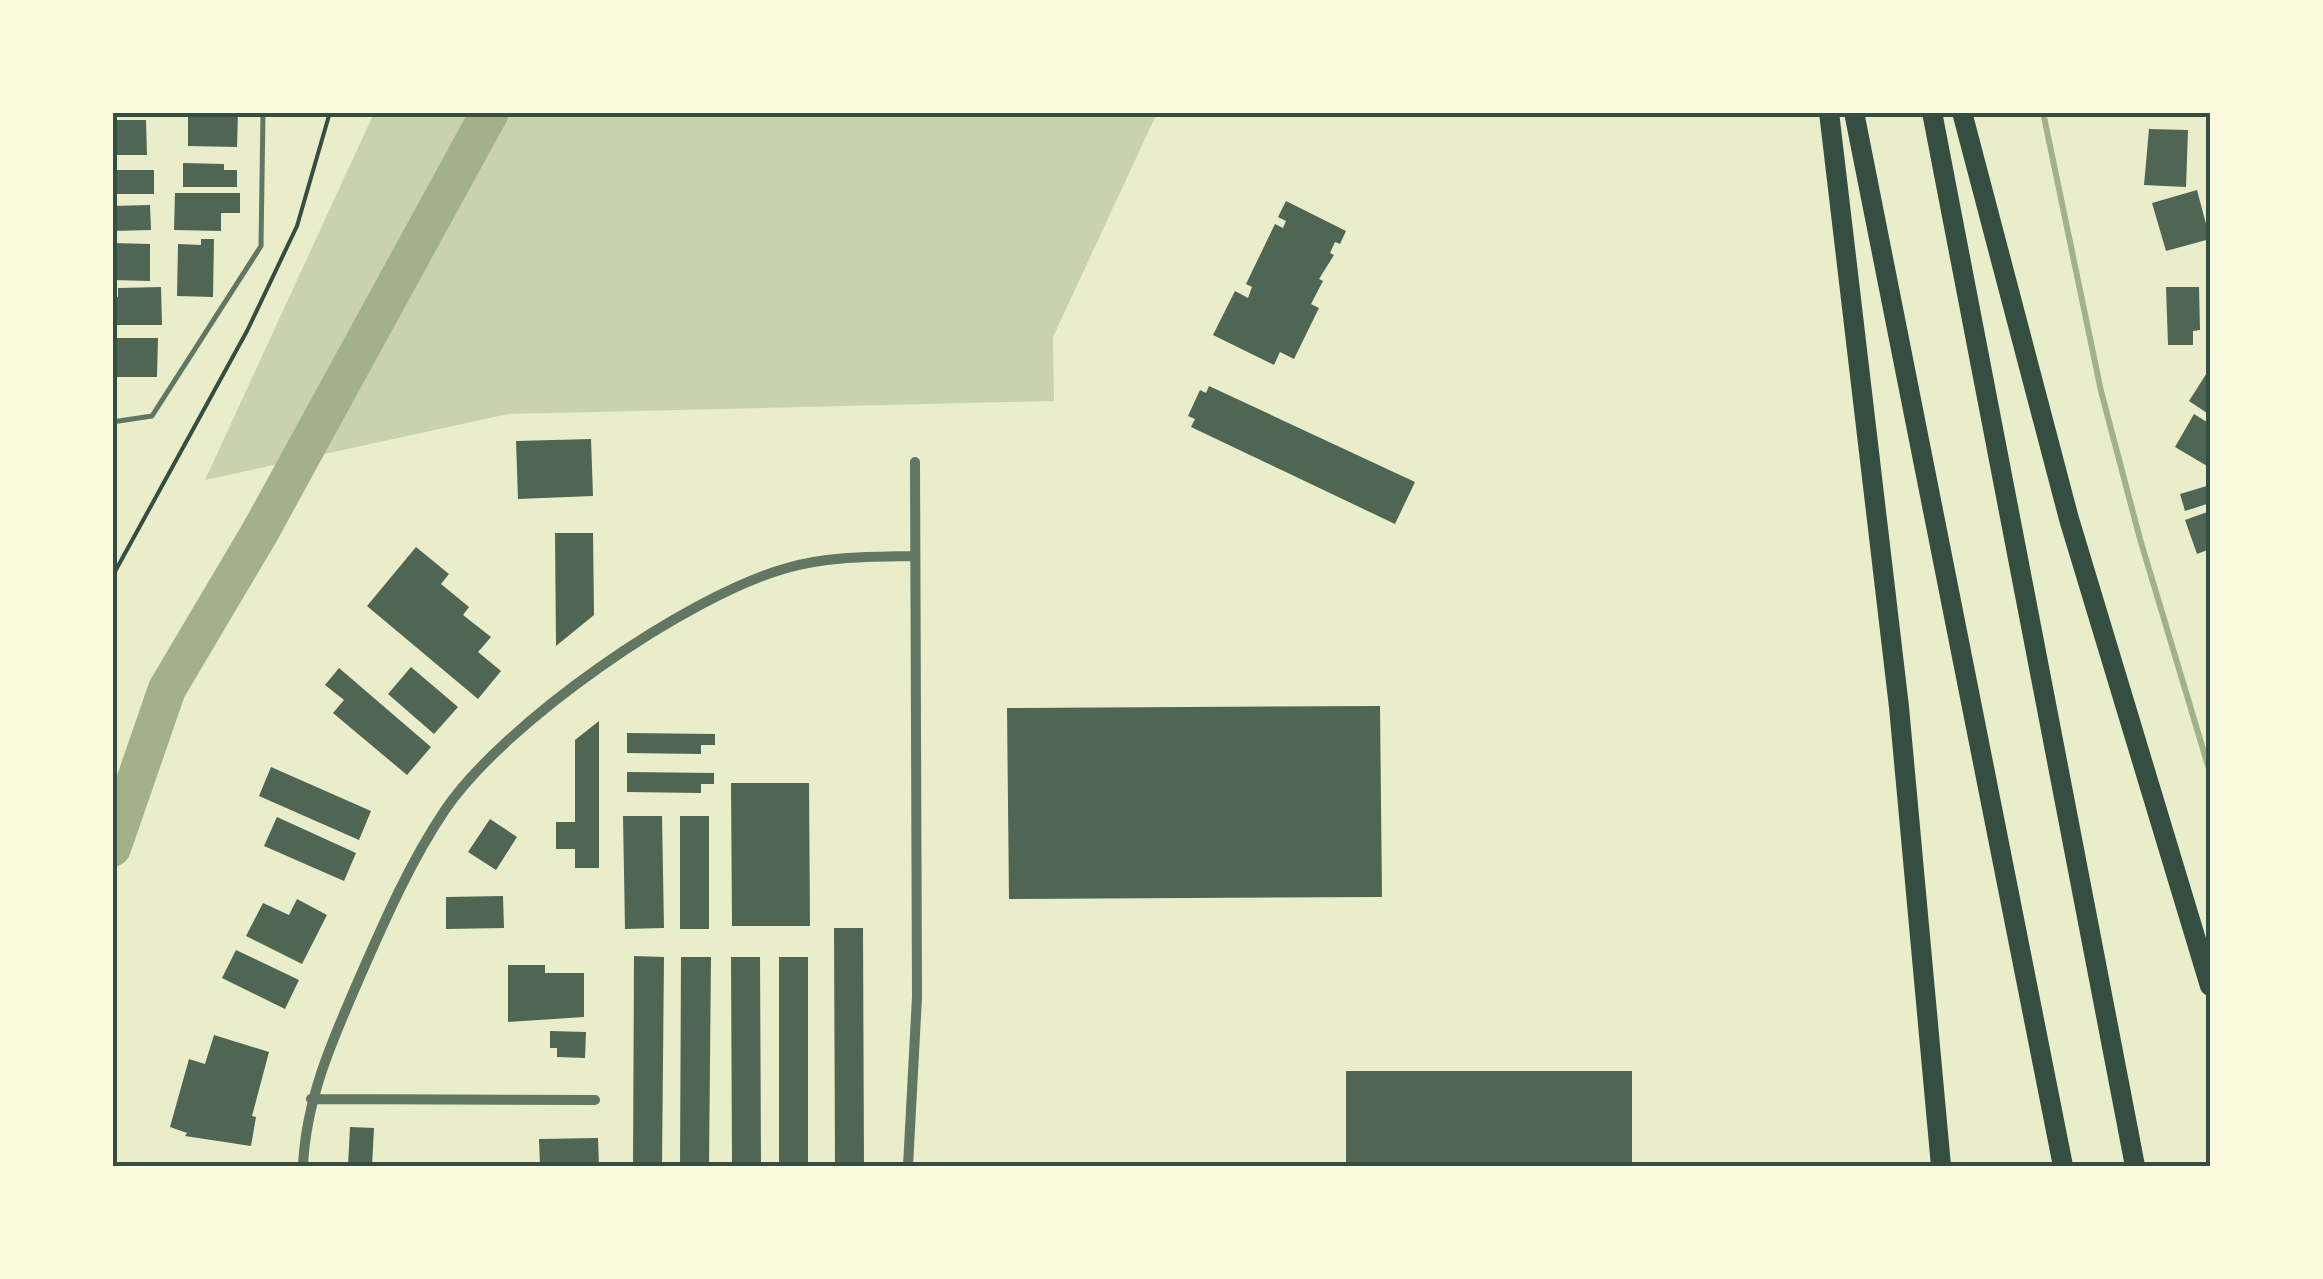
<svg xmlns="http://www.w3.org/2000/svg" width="2323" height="1279" font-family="Jost,sans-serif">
<rect width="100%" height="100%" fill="#e9edc9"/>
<path fill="#cad2ad" d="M374 113V112L1157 113 1053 337 1054 401 508 414 205 480Z"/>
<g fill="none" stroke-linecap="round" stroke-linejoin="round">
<path stroke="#a3b18a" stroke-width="6" d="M2043 112 2101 391 2140 539 2209 769"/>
<path stroke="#a3b18a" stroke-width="38" d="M112 848 167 689 260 532 490 112"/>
</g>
<path fill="#4f6655" d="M188 112H238L237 147 188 146Z
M112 120H146L147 155H112Z
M2149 129 2188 130 2186 187 2144 185Z
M183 163 224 164V170H237V187H183Z
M112 170H154V194H112Z
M2197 190 2210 239 2166 251 2152 203Z
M175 193H240V213H221V231L174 230Z
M1286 201 1346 231 1340 244 1335 242 1330 253 1334 255 1319 279 1323 281 1311 304 1319 308 1294 359 1280 352 1274 365 1213 335 1235 291 1248 298 1252 287 1246 284 1275 224 1283 228 1286 221 1278 217Z
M150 205 151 230 112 231V206Z
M201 239H214L213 297 177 296 178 244 201 245Z
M112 243 150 244V281L112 280Z
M161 287 162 325H112V297H118V288Z
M2166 287H2199L2200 330 2193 331V345H2168Z
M112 338H158L157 377H112Z
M2210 368V415L2189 401Z
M1209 386 1415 482 1395 524 1191 427 1195 419 1188 416 1200 390 1206 393Z
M2194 414 2210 424 2207 466 2175 447Z
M591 439 593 496 518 499 516 441Z
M2210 485V503L2185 511 2180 494Z
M2210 511V549L2197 554 2185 520Z
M555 533H593L594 615 556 646Z
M416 547 449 574 441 584 469 607 463 615 491 637 478 652 501 671 478 699 367 606Z
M411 667 458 707 434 734 388 694Z
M339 668 431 747 407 775 333 713 344 700 325 685Z
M1380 706 1382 897 1009 899 1007 708Z
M599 721V868H575V849H556V822H575V740Z
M627 733 715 734V745H701V754L627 753Z
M271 767 371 811 359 840 259 796Z
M627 772 714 773V784H701V793L627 792Z
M731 783H809L810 926H732Z
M623 816H662L664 928 625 929Z
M680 816H709V929H680Z
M277 817 356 853 344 881 264 846Z
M490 819 517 837 496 870 468 852Z
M503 896 504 928 446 929V897Z
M297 899 327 915 302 964 246 936 263 903 289 915Z
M834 928H863L864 1166H835Z
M236 950 299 980 285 1009 222 978Z
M634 956 664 957 662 1166H633Z
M681 957H711L709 1166H680Z
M731 957H760L761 1166H732Z
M779 957H808V1166H779Z
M508 965H545V973H584V1017L508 1022Z
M550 1031 586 1032 585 1058 557 1057V1048H550Z
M214 1035 269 1052 252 1116 256 1117 251 1146 185 1136 187 1133 170 1127 189 1059 205 1064Z
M1346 1071H1632V1166H1346Z
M350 1127 374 1128 372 1166H348Z
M598 1138 599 1166H540L539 1139Z"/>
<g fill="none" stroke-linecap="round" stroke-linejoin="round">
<path stroke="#344e41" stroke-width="4" d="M112 577 247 331 297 226 330 112"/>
<path stroke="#617663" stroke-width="5" d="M112 422 152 416 261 246 263 112"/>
<path stroke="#617663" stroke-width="10" d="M311 1099 595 1100
M303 1166C306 1099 332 1041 359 979 384 922 410 862 445 810 504 723 686 596 787 568 828 556 873 557 915 556
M908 1166 917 997 915 462"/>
<path stroke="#344e41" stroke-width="20" d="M1829 112 1899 707 1941 1166
M1854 112 2063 1166
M1932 112 2135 1166
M1962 112 2069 519 2210 986"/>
</g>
<rect width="2323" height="1279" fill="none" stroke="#fefae0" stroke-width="230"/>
<rect x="115" y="115" width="2093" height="1049" fill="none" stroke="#344e41" stroke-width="4"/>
</svg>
